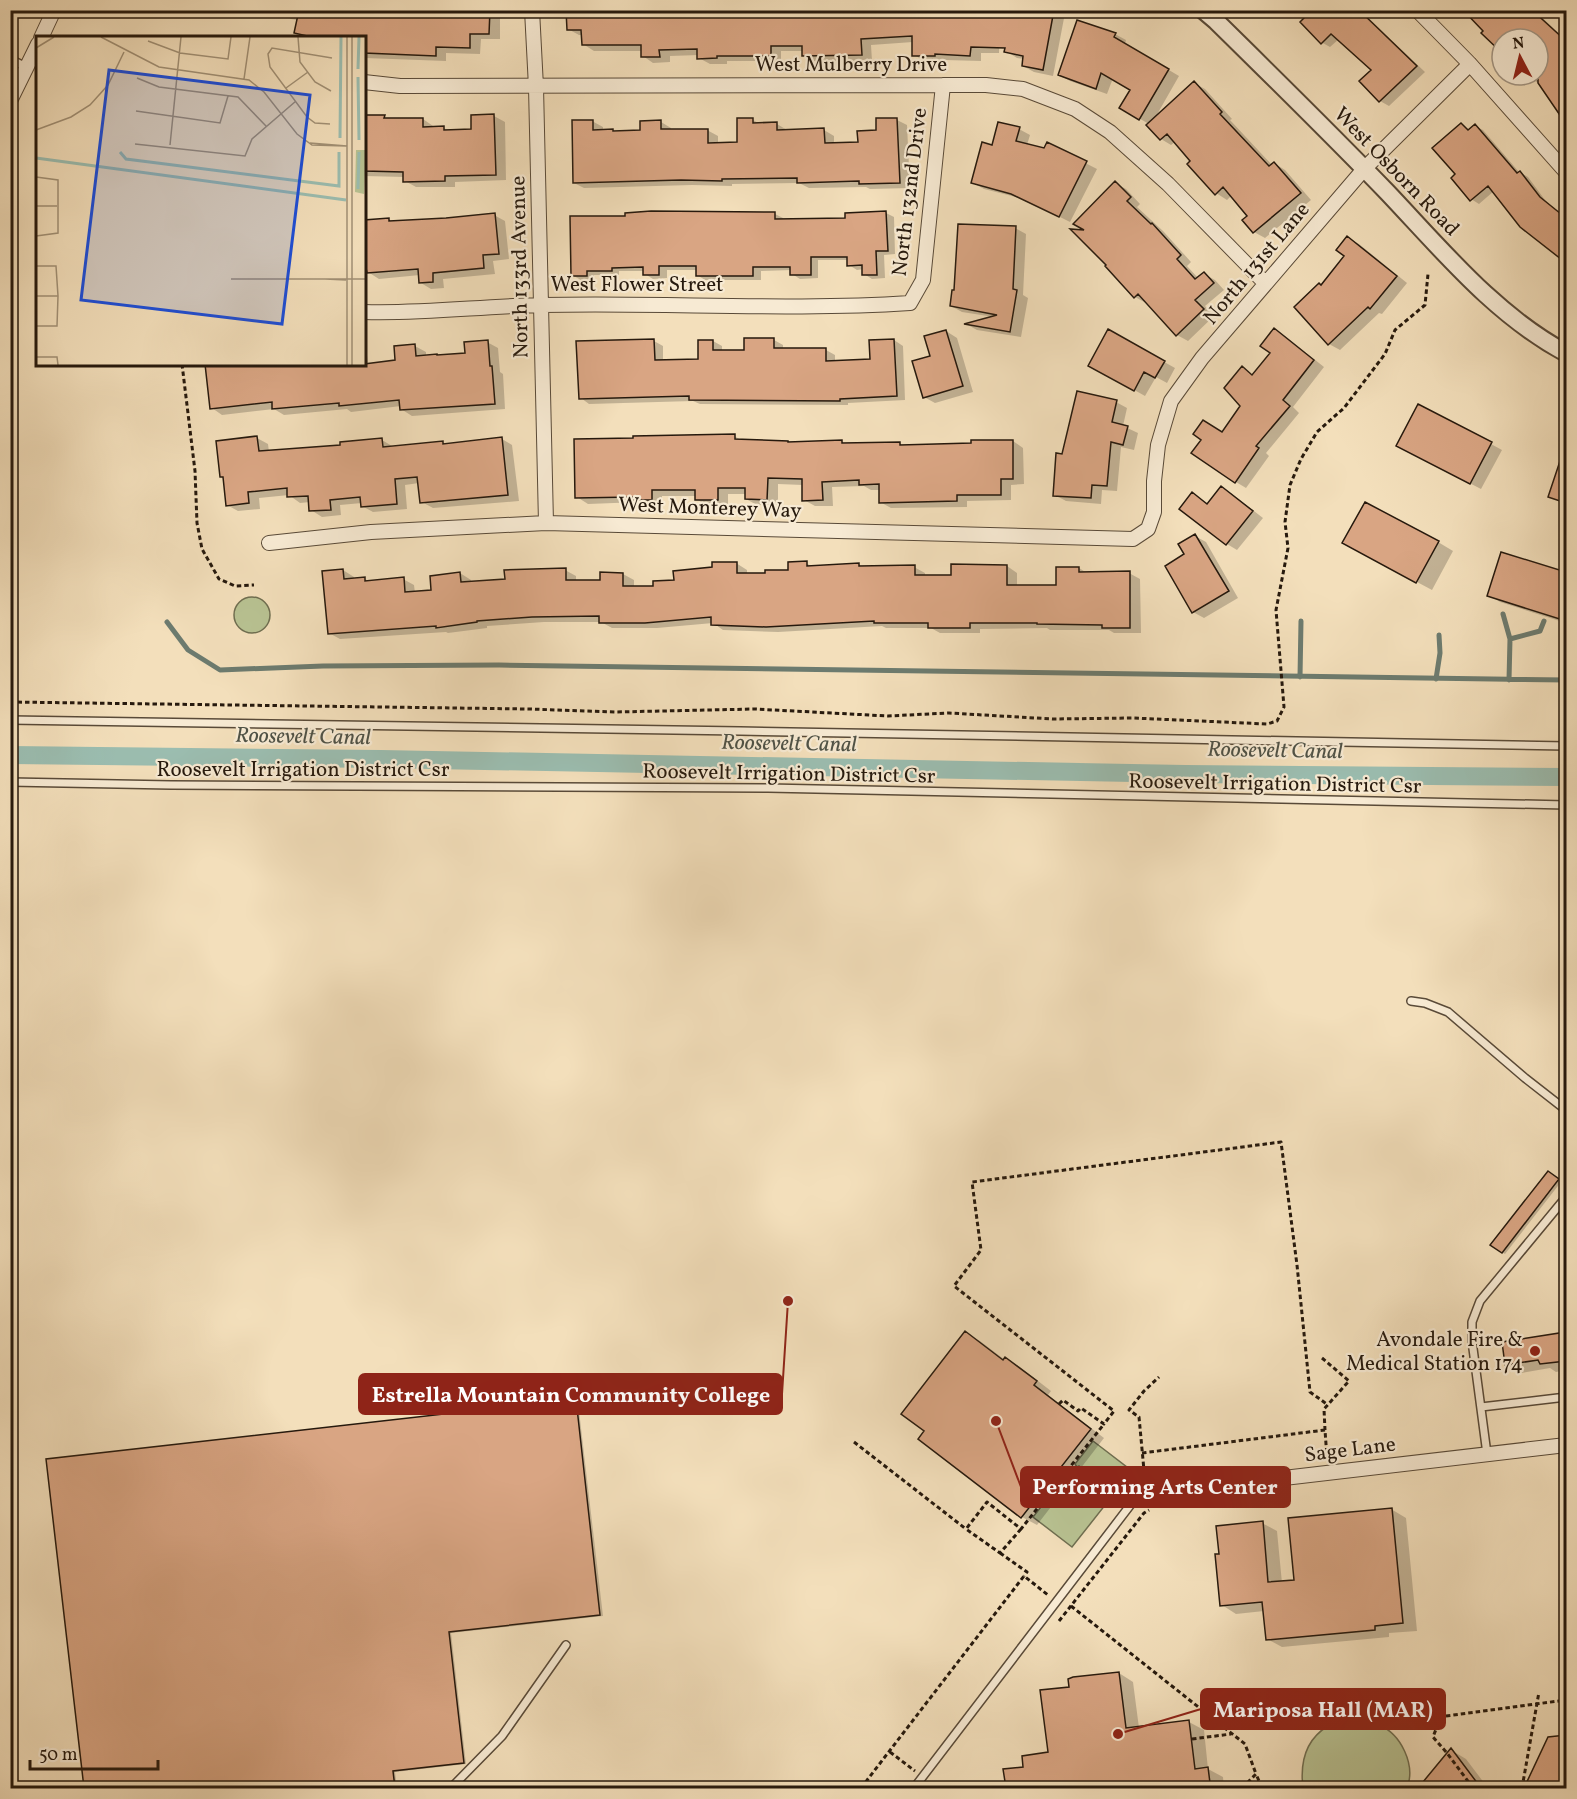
<svg xmlns="http://www.w3.org/2000/svg" width="1577" height="1799" font-family="Vollkorn,serif">
<rect width="100%" height="100%" fill="#f3dfbb"/>
<filter id="stains"><feTurbulence type="fractalNoise" baseFrequency=".00333" numOctaves="4"/><feColorMatrix values="0 0 0 0 .2 0 0 0 0 .09 0 0 0 0 .02 0 0 0 .5 -.17"/></filter>
<radialGradient id="worn" r=".72"><stop offset=".6" stop-color="#630" stop-opacity="0"/><stop offset="1" stop-color="#630" stop-opacity=".3"/></radialGradient>
<path fill="#b8c292" stroke="#6f6e50" stroke-width="1.5" d="M234 615a18 18 0 1 1 36 0a18 18 0 1 1-36 0Z
M1093 1441 1132 1471 1072 1547 1033 1517 1055 1489 1064 1497 1084 1471 1079 1466 1077 1467 1075 1464Z
M1346 1720C1358 1720 1368 1720 1379 1725 1401 1734 1416 1765 1407 1788H1303C1300 1764 1305 1740 1328 1726 1334 1723 1341 1722 1346 1720Z"/>
<path fill="#0003" d="M281 10H500V39H481L480 54 446 53V61L365 58 364 38H305L296 32 298 20 291 19 280 13Z
M1001 10 999 53H981V61L945 60V61H925L914 55 913 42 871 45 872 61H814L803 55V51H781V61H727V64H710L699 58V55L670 56V62L653 63 643 56 642 51H594L583 44V35H579L568 29Z
M1014 10H1061L1065 13 1053 76 1034 72 1023 66 1024 59 1017 58 1006 51Z
M1311 10H1365L1367 13 1365 15 1425 72 1389 106 1380 101 1361 82 1373 70 1339 39 1330 47 1321 42Z
M1465 10H1534L1566 40V117L1558 109 1542 86 1527 75H1538V39L1485 31Z
M1115 34 1126 40 1125 44 1179 76 1155 118 1194 83 1205 89 1232 119 1230 120 1272 165 1274 163 1285 170 1311 200 1265 238 1254 232 1249 216 1232 195 1227 200 1216 193 1192 161 1175 142 1171 145 1161 139 1149 124 1121 108 1132 89 1113 78 1107 94 1070 81 1059 75Z
M494 116 505 122 506 180 455 182V187H416L405 181V177L364 176V132L384 117 389 120 423 119 433 126 434 128H444L449 131 473 130Z
M753 120 760 124H777L787 130H824L834 136V144L859 143 897 120 907 125 910 188 870 189 866 187 809 188 799 183 732 184V186L692 185 584 188 574 183 592 121 603 127V131H613L617 133 642 132 661 122 671 128V131L707 130 718 136V144H739Z
M1461 125 1470 130 1475 126 1483 130 1519 172 1528 177 1548 204 1566 218V260L1560 256 1494 191 1479 204 1471 199 1458 175Z
M1019 129 1030 135 1027 145 1045 150 1048 144 1097 169 1070 222 1024 199 984 189 973 183 993 147Z
M1115 183 1126 189 1140 204 1137 207 1163 231 1191 262 1187 266 1198 278 1204 274 1215 280 1224 290 1205 306 1214 316 1188 341 1177 335 1147 302 1146 303 1135 297 1088 231Z
M886 213 894 217 895 254 884 255 885 278 872 279 864 274V269L857 270 849 265V260H818V278L800 279 792 274V270L761 271V280H705L697 275V270H667V278L653 279 645 274V271H619V275H594V280H581L572 275 775 214 783 218V220H847Z
M494 215 505 221 509 259 493 261 495 274 443 279 444 288 431 289 421 283 420 275 379 279 368 272 367 264 364 265V222L389 220 393 222Z
M1015 228 1026 234 1023 295 1028 298 1021 337 977 330 968 325 994 317 962 312 951 306Z
M1348 238 1359 244 1407 283 1382 314 1379 313 1340 350 1329 344 1296 307 1322 286 1346 256Z
M1274 330 1285 336 1324 367 1293 407 1299 413 1266 453 1269 456 1246 488 1236 482 1223 433 1242 406V368L1254 376 1272 353Z
M946 331 957 338 973 392 935 403 924 397 932 357Z
M1109 331 1175 368 1167 383 1156 377 1145 396 1090 365Z
M774 340 783 345V350H826L835 355V362L872 360 894 340 903 346 905 400 848 403V405L700 404 693 401 589 404 581 398 654 341 663 346V362L700 360 713 341 722 346V351H745Z
M487 342 498 348 500 372 503 374 505 409 412 416 401 409V406L351 412 347 409 284 415 274 409 222 415 212 408 364 364V353L367 355 368 364 397 361 415 346 426 352V356L467 355Z
M1116 402 1127 408 1123 426 1138 433 1134 450 1121 447 1117 491 1102 490 1101 504 1066 501 1055 495 1063 455Z
M734 436 743 441 842 442 846 444 899 443 904 446 1013 441 1023 448 1024 484 1011 485V500L967 501V507L891 508 880 502V490H871L864 486 832 487 833 506H815L804 500 803 485 778 484V505H757L746 499V494H728V505H707L696 499V496H662V505H646L641 502 588 504 577 497Z
M257 438 268 444 269 452 342 447 382 440 392 446 443 443 447 445 502 439 512 445 519 501 433 508 422 502 419 483 405 485 407 509 373 512 362 506V503L340 505 341 515 322 517 311 510 310 502 300 503 289 495 259 498 260 509 238 511 227 505Z
M1491 444 1502 450 1481 489 1409 452Z
M1566 445V505L1550 496Z
M1221 488 1232 494 1263 518 1237 550 1227 544 1193 494 1209 504Z
M1195 536 1206 542 1238 598 1204 618 1193 612 1186 555Z
M1438 542 1453 551 1432 590 1359 551Z
M1502 553 1566 574V623L1500 602 1489 595Z
M736 563 747 570V574H766L789 571 806 563 813 567 858 564 863 567H914L925 573V576H952L1007 566 1017 573V587H1057L1079 568 1087 573H1129L1140 579 1141 633H1114L1109 630H1050L1047 628 980 629V633H940L931 628H886L882 626 778 632 723 630 713 623 657 628H612L601 622H544L487 626V628L448 633 446 632 340 639 329 633 343 570 354 577V580L365 579 370 582 403 579 414 585 415 593 433 591 460 573 471 580V583L506 581 565 570 576 576V582L601 581 623 574 634 580V587H655Z
M1551 1174 1561 1182 1505 1254 1502 1252Z
M966 1333 980 1341 1005 1360 1006 1359 1020 1367 1051 1391 1048 1395 1104 1438 1037 1525 1022 1517 920 1439 926 1431Z
M1566 1334V1370L1556 1372 1550 1368 1521 1373 1506 1364 1503 1344Z
M575 1401 578 1402 603 1616 451 1633 466 1764 395 1772 397 1788H85L48 1460Z
M1391 1509 1406 1518 1417 1631 1389 1633V1637L1282 1647 1267 1639 1264 1611 1236 1614 1222 1605 1262 1523 1277 1531 1282 1583 1296 1581Z
M1119 1673 1133 1682 1139 1728 1189 1722 1204 1730 1208 1769 1223 1777 1224 1788H1007L1005 1771 1025 1768 1050 1754 1071 1688Z
M1566 1736V1788H1528V1782L1549 1738Z
M1451 1750 1466 1759 1488 1788H1421Z"/>
<g fill="none" stroke-linecap="round" stroke-linejoin="round">
<path stroke="#6c7b6f" stroke-width="5" d="M1503 614 1510 639 1509 680
M167 622 188 650 220 670 323 666 499 665 1566 680
M1510 639 1540 631 1544 621
M1300 677 1301 621
M1436 679 1440 653 1439 635"/>
<path stroke="#9bbdb0" stroke-width="18" d="M10 755 381 759 1185 774 1566 777"/>
</g>
<path fill="#d9a583" stroke="#26190d" stroke-width="1.5" d="M299 10H490L489 34H470V48L436 47V56L364 53V38H316L294 33Z
M566 10H1054L1043 70 1022 66 1023 56 1004 52 1005 48 971 47 970 56 935 54V56H912V36L861 39 862 55 802 56V46H771V56H717V58L697 59V49L659 50 660 57H641V45H582L581 30H567Z
M1312 10H1359L1417 66 1379 102 1359 81 1371 70 1331 34 1321 44 1300 22Z
M1463 10H1532L1566 41V124L1538 83V39H1502V53L1481 33 1483 31Z
M1077 20 1116 33 1114 37 1169 69 1139 120 1119 108 1130 90 1101 73 1096 89 1058 75Z
M1194 81 1222 112 1220 114 1269 166 1274 162 1301 193 1253 233 1242 220 1247 216 1223 187 1215 195 1187 164 1190 161 1167 134 1160 140 1146 125Z
M494 114 496 175 445 176V181L403 182V172L364 171V115H385L384 118H423V127L444 126V130L471 129V115Z
M737 118H753V123L777 122V130L824 128 825 143 858 142 857 131 876 130V118H897L900 183 859 184V181L797 183V178L722 179V181L681 180 573 183 572 120H593V130L613 129V131L640 130V121L661 120V129H708V143L737 142Z
M998 122 1020 127 1016 141 1044 148 1047 142 1087 161 1059 217 1011 194 971 183 982 142 992 145Z
M1461 123 1468 130 1475 124 1517 173 1520 171 1540 197 1566 218V263L1520 227 1488 186 1470 201 1451 178 1455 174 1432 148Z
M1115 181 1131 197 1127 201 1151 224 1152 223 1181 255 1177 259 1195 279 1204 272 1214 283 1195 300 1204 309 1176 336 1138 294 1134 298 1105 266 1106 265 1070 229 1084 230 1073 224Z
M651 211 775 212V219L845 218V213L886 211 888 251H876L877 275H862V265L847 266V257H811V275H790V267H753V276H696V266H659V275H643V267L612 268V271H587V276H571L570 216H625V213Z
M495 213 499 254 483 255 484 268 433 273V282L419 283 418 269 367 273 364 258V220L389 218V221L446 218Z
M958 224 1016 226 1013 289 1017 290 1010 332 964 324 997 315 950 306 952 290H954Z
M1347 236 1397 276 1370 309 1368 307 1328 345 1294 307 1319 283 1321 285 1344 256 1336 250Z
M1274 328 1314 360 1283 400 1290 406 1256 446 1259 448 1235 483 1191 453 1201 440 1193 434 1203 420 1222 432 1240 406 1224 388 1242 366 1252 375 1270 353 1260 346Z
M1108 329 1165 361 1155 378 1144 372 1134 391 1088 366Z
M946 330 963 386 923 398 912 361 930 356 924 336Z
M744 338H774V348H826V361L870 359 869 340 894 339 897 396 840 399V401L689 400V396L579 399 576 341 654 339 655 360 698 359V340H713V350H744Z
M488 340 490 366H492L495 404 400 410 399 400 339 406V403L272 409V402L210 409 205 364H364L395 360 394 346 415 344 416 356 437 354V355L465 353 464 342Z
M1077 391 1117 400 1112 422 1128 426 1123 445 1111 442 1107 486 1092 485 1091 498 1053 496 1056 453 1062 454Z
M1418 404 1492 442 1470 484 1396 446Z
M735 434V439L788 441V442L842 440V443L900 442V445L971 443V440H1013V479H1001V495H957V501L879 503V484L859 485V480L822 482 823 500 802 501V479L768 478 767 500 745 499V488H718V500H695V490H652V500H633V497L575 498 574 439 633 438V436Z
M257 436 259 451 340 445V442L382 438 383 447 443 441V444L502 437 508 495 420 503 417 477 395 479 397 504 361 507 360 497 330 500 331 510 309 511 308 496 287 497V488L248 492 249 503 226 506 223 477H220L216 441Z
M1564 449 1566 450V503L1548 497Z
M1221 486 1253 511 1226 545 1179 509 1192 492 1207 504Z
M1365 502 1439 541 1416 583 1342 543Z
M1195 534 1229 591 1192 613 1165 566 1184 554 1178 544Z
M1501 552 1566 572V621L1487 596Z
M807 561V566L859 563V566L915 565V575H951V564L1007 565V585H1056V567H1079V572L1130 571V628H1102V625L1037 624V623H970V628H928V623H874V621L766 627 711 625V617L645 623H599V616L532 617 477 621V622L436 628V626L328 634 322 571 343 569 344 579 365 577V581L404 577 405 592 431 590 430 576 460 572 461 582 505 579 504 570 566 568V580H600V572L623 573V586H653V581L674 580 673 571 712 567V562H737V573H765V570H788V562Z
M1548 1171 1559 1179 1502 1253 1490 1245Z
M965 1331 1003 1360 1005 1357 1037 1381 1034 1385 1091 1429 1021 1518 918 1439 924 1431 901 1414Z
M1566 1332V1361L1540 1364 1538 1360 1505 1365 1502 1342Z
M576 1399 600 1615 449 1632 464 1763 393 1771 395 1788H268L267 1785 237 1788H84L46 1459Z
M1392 1508 1403 1623 1375 1626V1630L1266 1640 1262 1602 1220 1606 1215 1554H1219L1216 1526 1263 1521 1268 1582 1294 1580 1288 1518Z
M1119 1672 1126 1728 1189 1720 1195 1769 1208 1767 1210 1783 1167 1788H1006L1003 1769 1023 1767 1022 1756 1048 1752 1040 1690 1069 1687 1068 1679 1073 1677Z
M1566 1735V1788H1524L1548 1737Z
M1451 1748 1481 1788H1418Z"/>
<g fill="none" stroke-linecap="round" stroke-linejoin="round">
<defs>
<path id="service" d="M10 59 26 67
M10 720 740 731 1566 746
M10 782 171 785 768 788 1566 805
M1411 1001 1425 1003 1448 1012 1525 1078 1566 1110
M1481 1407 1566 1397
M1487 1454 1472 1341V1322L1480 1301 1566 1197
M451 1788 502 1736 566 1645
M914 1788 1138 1495"/>
<path id="minor" d="M532 10 536 87 546 523
M1417 10 1470 64 1566 172
M41 38 54 10
M364 82 400 86 943 85H986L1023 89 1075 109 1110 132 1168 184 1265 283
M10 101 38 44
M364 312C424 314 483 306 542 305 664 302 787 311 910 303L923 280 943 85
M269 543 371 532 546 523 1133 539 1148 529 1154 512V481L1158 445 1171 401 1202 358 1364 169 1470 64
M1138 1495 1566 1445"/>
<path id="tertiary" d="M1203 10 1216 21C1273 77 1331 134 1387 192 1442 250 1495 315 1566 353"/>
</defs>
<use href="#service" stroke="#594a38" stroke-width="10"/>
<use href="#minor" stroke="#594a38" stroke-width="16"/>
<use href="#tertiary" stroke="#594a38" stroke-width="20"/>
<path stroke="#26190d" stroke-width="3" stroke-dasharray="4.5 3" stroke-linecap="butt" d="M182 364 195 471 197 523 202 549 219 579 235 586 254 585
M10 702 529 709 615 712 755 709 888 716 949 713 1053 719 1133 718 1267 724 1277 721 1284 707 1276 610 1288 548 1285 522 1290 485 1301 459 1317 432 1344 408 1385 354 1395 330 1425 305 1428 274
M1322 1358 1349 1381 1324 1409 1325 1430
M1059 1404 1063 1400 1078 1411 1081 1408 1104 1424 1114 1411 954 1286 981 1250 972 1182 1281 1142 1297 1265 1310 1392 1328 1405
M854 1442 966 1529
M1142 1453 1325 1430 1327 1458
M1145 1481 1139 1417 1129 1410 1144 1391 1159 1377
M1021 1529 1000 1553 966 1529 987 1502 1021 1529 1104 1424
M1000 1553 1027 1572 1024 1576
M1071 1606 1245 1744 1256 1774
M1059 1621 1144 1513 1149 1510
M1192 1739 1231 1734
M890 1752 915 1771
M861 1788 1024 1576 1048 1595
M1242 1788 1256 1774 1262 1788
M1473 1788 1447 1753 1433 1737 1438 1724 1446 1716 1566 1700
M1522 1788 1539 1692"/>
<use href="#service" stroke="#f7ead3" stroke-width="7"/>
<use href="#minor" stroke="#f7ead3" stroke-width="14"/>
<use href="#tertiary" stroke="#f7ead3" stroke-width="16"/>
</g>
<circle fill="#8f2418" stroke="#f7ead3" stroke-width="2" cx="1535" cy="1351" r="6"/>
<g text-anchor="middle" stroke-width="4.5" stroke-linejoin="round" paint-order="stroke">
<g font-size="21" fill="#26190d" stroke="#f7ead3">
<text x="851" y="71">West Mulberry Drive</text>
<text transform="translate(1397 171) rotate(46)" y="7">West Osborn Road</text>
<text transform="translate(909 192) rotate(-83)" y="7">North 132nd Drive</text>
<text transform="translate(1256 263) rotate(-50)" y="7">North 131st Lane</text>
<text transform="translate(519 267) rotate(-91)" y="7">North 133rd Avenue</text>
<text x="637" y="291">West Flower Street</text>
<text transform="translate(710 507) rotate(2)" y="7">West Monterey Way</text>
<text x="303" y="776">Roosevelt Irrigation District Csr</text>
<text transform="translate(789 773) rotate(1)" y="7">Roosevelt Irrigation District Csr</text>
<text transform="translate(1275 783) rotate(1)" y="7">Roosevelt Irrigation District Csr</text>
<text transform="translate(1350 1449) rotate(-7)" y="7">Sage Lane</text>
</g>
<g font-size="21" fill="#26190d" stroke="#f7ead3" text-anchor="end">
<text x="1523" y="1346">Avondale Fire &amp;<tspan x="1523" dy="24">Medical Station 174</tspan></text>
</g>
<g font-size="22" font-style="italic" fill="#4f5246" stroke="#f7ead3">
<text transform="translate(303 735) rotate(1)" y="8">Roosevelt Canal</text>
<text transform="translate(789 742) rotate(1)" y="8">Roosevelt Canal</text>
<text transform="translate(1275 749) rotate(1)" y="8">Roosevelt Canal</text>
</g>
</g>
<g transform="translate(36 36)">
<rect width="330" height="330" fill="#f3dfbb"/>
<path d="M320 114H330L328 158 319 156Z" fill="#b8c292"/>
<path fill="none" stroke="#9bbdb0" stroke-width="3" d="M322 33 323 1M322 41 323 104M304 102 305 1M84 116 90 123 303 150V116M0 122 310 164M322 153 323 116"/>
<path fill="none" stroke="#a19075" stroke-width="1.5" d="M65 1 123 31 213 44 228 56 261 98 276 109 310 110M262 1 264 26 279 46 295 55M112 5 144 17 192 23 195 1M0 12 18 1M101 42 123 51 202 61 230 90M208 43 214 1M250 52 272 36M100 75 184 87 192 60M294 88 279 87 271 81 234 31 232 18 236 12 296 22M0 94 35 81 54 69 72 49 88 16M274 107 311 110M99 108 209 120 216 103 260 65M134 109 145 1M0 141 22 144V197L0 200M0 170H21M0 230H20L22 260 21 290H0M195 243H330M289 243 310 244M0 260H22M0 321H21L22 329M311 329V1M316 329V1"/>
<path fill="#1d4ed8" fill-opacity="0.15" stroke="#1d4ed8" stroke-width="3" d="M73 34 274 59 246 288 45 264Z"/>
<rect width="330" height="330" fill="none" stroke="#26190d" stroke-width="3"/>
</g>
<path fill="none" stroke="#8f2418" stroke-width="2" d="M788 1301L782 1394M996 1421L1021 1487M1118 1734L1201 1709"/>
<g fill="#8f2418" stroke="#f7ead3" stroke-width="2">
<circle cx="788" cy="1301" r="6"/>
<circle cx="996" cy="1421" r="6"/>
<circle cx="1118" cy="1734" r="6"/>
</g>
<g fill="#8f2418" stroke="#8f2418" stroke-width="2">
<rect x="359" y="1374" width="423" height="40" rx="6"/>
<rect x="1021" y="1467" width="269" height="40" rx="6"/>
<rect x="1201" y="1689" width="244" height="40" rx="6"/>
</g>
<g font-size="22" text-anchor="middle" font-weight="bold" fill="#fff">
<text x="571" y="1402">Estrella Mountain Community College</text>
<text x="1155" y="1494">Performing Arts Center</text>
<text x="1323" y="1717">Mariposa Hall (MAR)</text>
</g>
<rect width="1577" height="1799" fill="none" stroke="#f3dfbb" stroke-width="36"/>
<rect x="12" y="12" width="1553" height="1775" fill="none" stroke="#26190d" stroke-width="3"/>
<rect x="18" y="18" width="1541" height="1763" fill="none" stroke="#26190d" stroke-width="1.5"/>
<g transform="translate(1520 57) rotate(353)"><circle r="28" fill="#f7ead3" stroke="#a39684" stroke-width="1.5"/>
<path d="M0-4.5L10 22L0 15L-10 22Z" fill="#8f2418"/>
<text y="-9" font-size="16" font-weight="bold" text-anchor="middle" fill="#26190d">N</text>
</g>
<path d="M30 1760v9h128v-9" fill="none" stroke="#26190d" stroke-width="3"/>
<text x="39" y="1760" font-size="18" fill="#26190d" stroke="#f7ead3" stroke-width="4.5" paint-order="stroke">50 m</text>
<rect width="100%" height="100%" filter="url(#stains)"/>
<rect width="100%" height="100%" fill="url(#worn)"/>
</svg>
